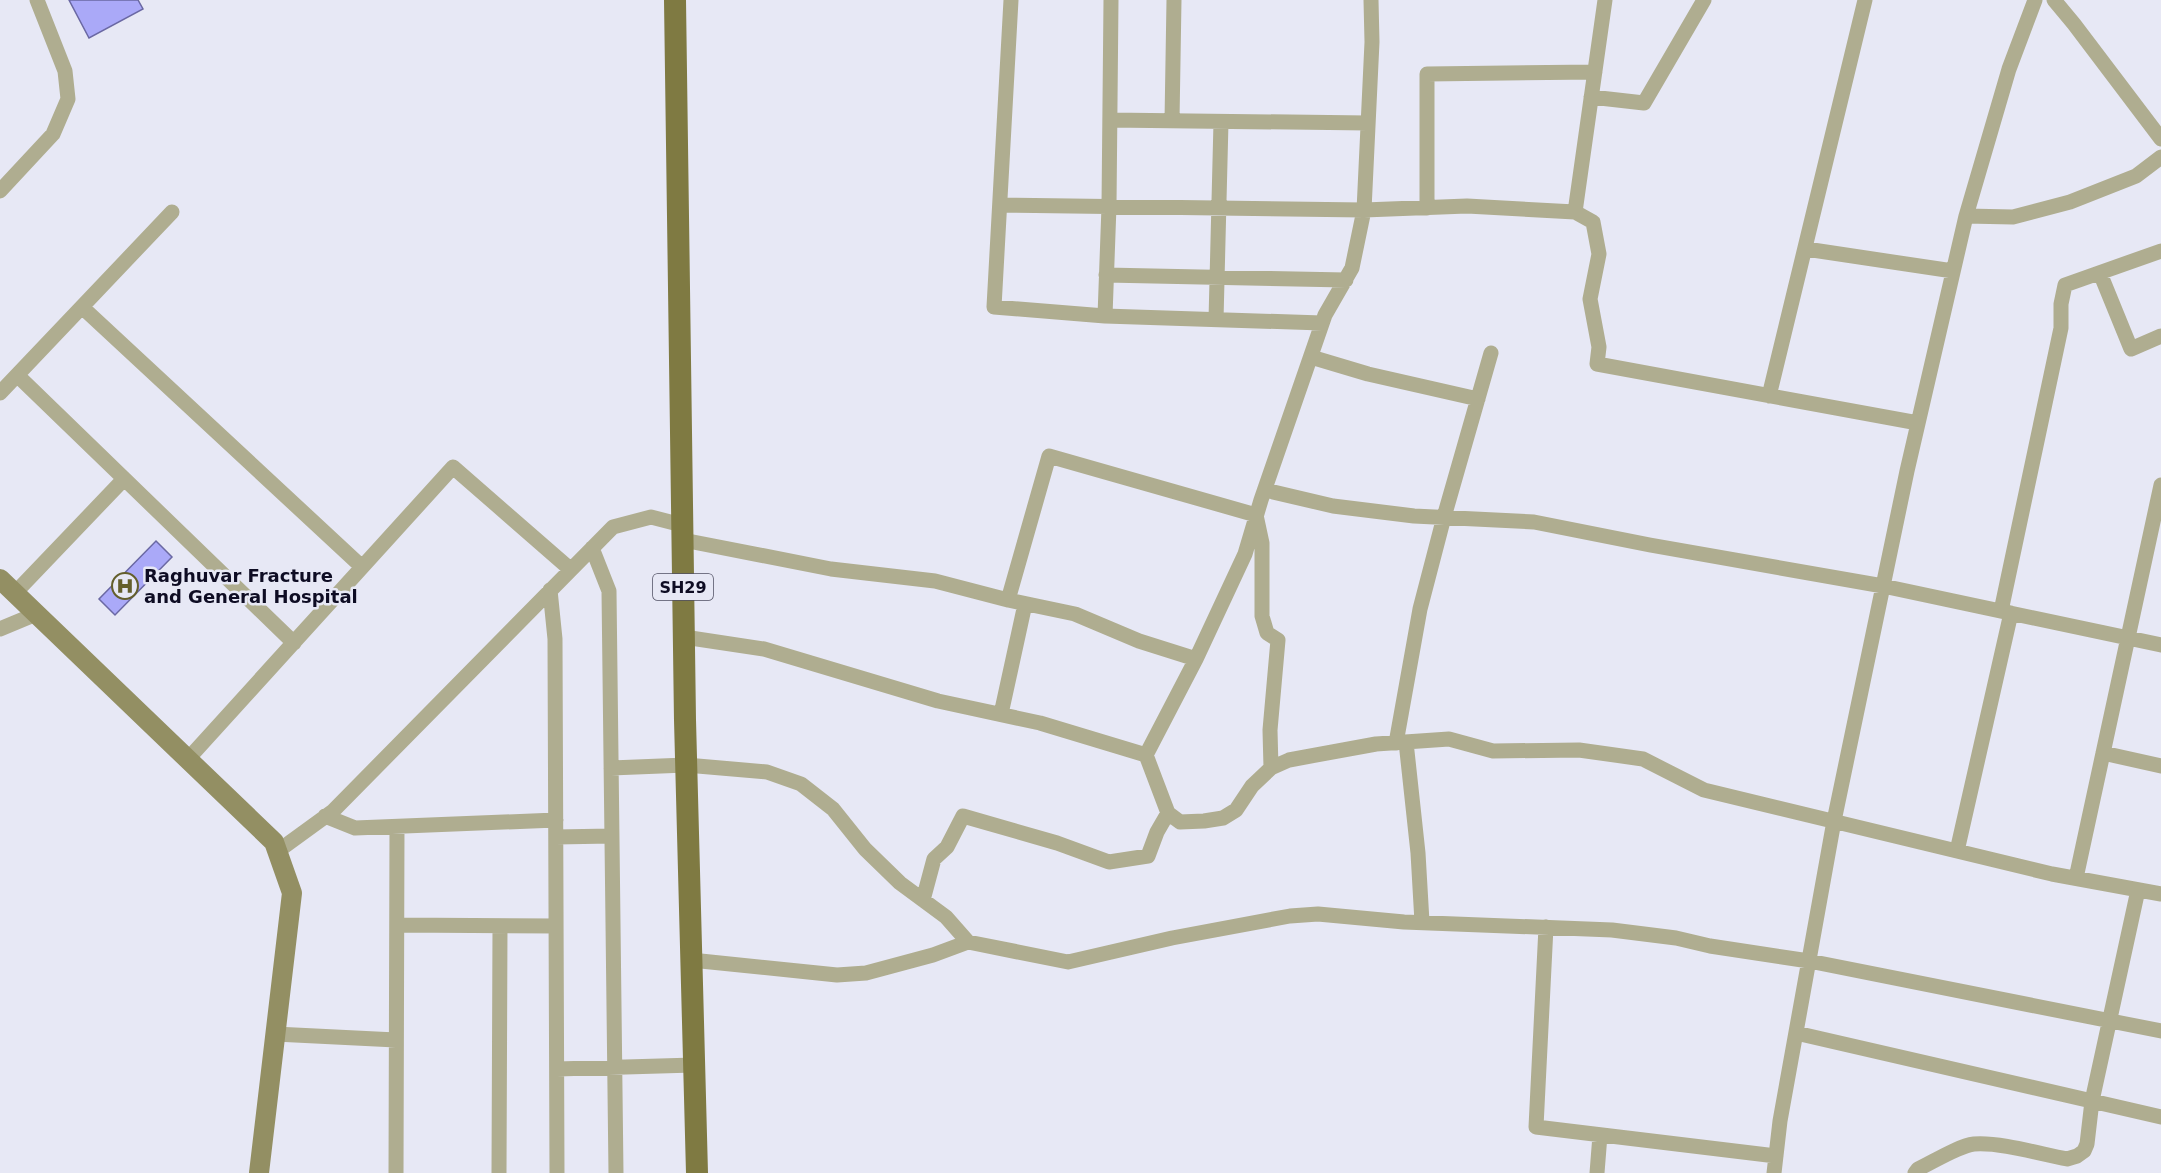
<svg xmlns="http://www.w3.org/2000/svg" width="2161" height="1173" font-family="'DejaVu Sans',sans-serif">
<rect width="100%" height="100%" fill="#e7e8f5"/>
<path fill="#aaa9f8" stroke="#6a68a3" stroke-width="1.5" d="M69 0H138L143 9 89 38Z
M156 541 172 557 115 615 99 599Z"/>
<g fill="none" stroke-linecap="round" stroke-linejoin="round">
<path stroke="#afad90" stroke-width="15" d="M1011 0 994 307 1105 316 1322 323
M2054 0 2074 24 2161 139
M1591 97 1644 103 1704 0
M1110 120 1368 123
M1172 121 1174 0
M0 191 53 134 68 99 65 71 37 0
M1000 205 1364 210 1467 206 1575 212 1605 0
M1427 208V74L1595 72
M1575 212 1593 222 1599 254 1590 299 1599 347 1597 364 1918 423
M1966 216 2013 217 2070 202 2136 176 2161 157
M1806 249 1953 271
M2100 273 2131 349 2161 336
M1106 275 1346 280
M82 307 362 567
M1105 316 1109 206 1111 0
M1216 320 1221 122
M1311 357 1368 374 1478 399
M17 375 294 643
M0 393 172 212
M1769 396 1865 0
M1265 490 1333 506 1414 516 1534 522 1650 545 1883 586 2161 645
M683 540 831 569 935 581 1008 600 1075 614 1139 641 1196 659
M592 548 609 591 616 1173
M550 590 555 639 557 1173
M15 593 124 479
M1008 600 1049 456 1256 515 1262 543V616L1267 633 1278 640 1270 730 1271 768
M2001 611 2061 328V304L2065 285 2161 251
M0 629 36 614
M684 637 764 649 938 701 1040 723 1146 755 1168 813 1180 822 1204 821 1223 818 1236 810 1252 786 1271 768 1289 760 1376 744 1449 739 1493 751 1579 750 1643 759 1704 790 2052 874 2161 894
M1001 714 1025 604
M1406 742 1418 853 1422 922
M1396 743 1420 609 1444 517 1491 353
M2103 753 2161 766
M1146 755 1196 659 1245 554 1261 500 1325 315 1352 268 1364 210 1372 42 1371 0
M188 759 453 467 570 569
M611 768 686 765 767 772 801 784 833 809 865 849 900 883 946 917 968 942
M325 816 355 828 556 820
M556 837 611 836
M278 851 333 811 613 527 651 517 682 525
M1957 851 2011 613
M2076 878 2161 485
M923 900 934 859 947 847 963 816 1057 843 1109 862 1148 856 1157 832 1168 813
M397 925 556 926
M1546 927 1536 1127 1776 1156
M691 960 837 975 866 973 933 955 968 942 1068 962 1172 938 1290 916 1318 914 1404 922 1612 930 1676 938 1710 946 1809 961 2161 1031
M1796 1033 2161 1117
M275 1034 396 1040
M557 1069 694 1065
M396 1173 397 827
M499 1173 500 926
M1597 1173 1600 1135
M1774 1173 1780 1121 1834 821 1907 471 1966 216 2009 69 2035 0
M1915 1173 1918 1169C1933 1162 1958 1146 1974 1144 2001 1142 2040 1154 2067 1159L2077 1156 2084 1151 2087 1144 2092 1101 2138 890"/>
<path stroke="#938f63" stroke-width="20" d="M0 579 274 842 292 893 259 1173"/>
<path stroke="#7f7a42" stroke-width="22" d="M675 0 685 720 697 1173"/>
</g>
<defs>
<symbol id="hospital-ring" viewBox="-11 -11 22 22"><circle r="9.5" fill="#e7e8f5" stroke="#645f2c" stroke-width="1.5"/><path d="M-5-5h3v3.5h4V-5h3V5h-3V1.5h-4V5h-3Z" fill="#645f2c"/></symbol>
</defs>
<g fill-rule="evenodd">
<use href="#hospital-ring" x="110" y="571" width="30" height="30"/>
</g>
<g text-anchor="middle" stroke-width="5" stroke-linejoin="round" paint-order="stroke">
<rect fill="#e7e8f5" stroke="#4f4e62" stroke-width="1.5" x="653" y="574" width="60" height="26" rx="4.5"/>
<g font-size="16" font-weight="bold" fill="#0e0c23">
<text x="683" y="593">SH29</text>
</g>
<g font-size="18" font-weight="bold" fill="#0e0c23" stroke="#e7e8f5" text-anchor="start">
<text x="144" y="582">Raghuvar Fracture<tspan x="144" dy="21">and General Hospital</tspan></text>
</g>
</g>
</svg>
